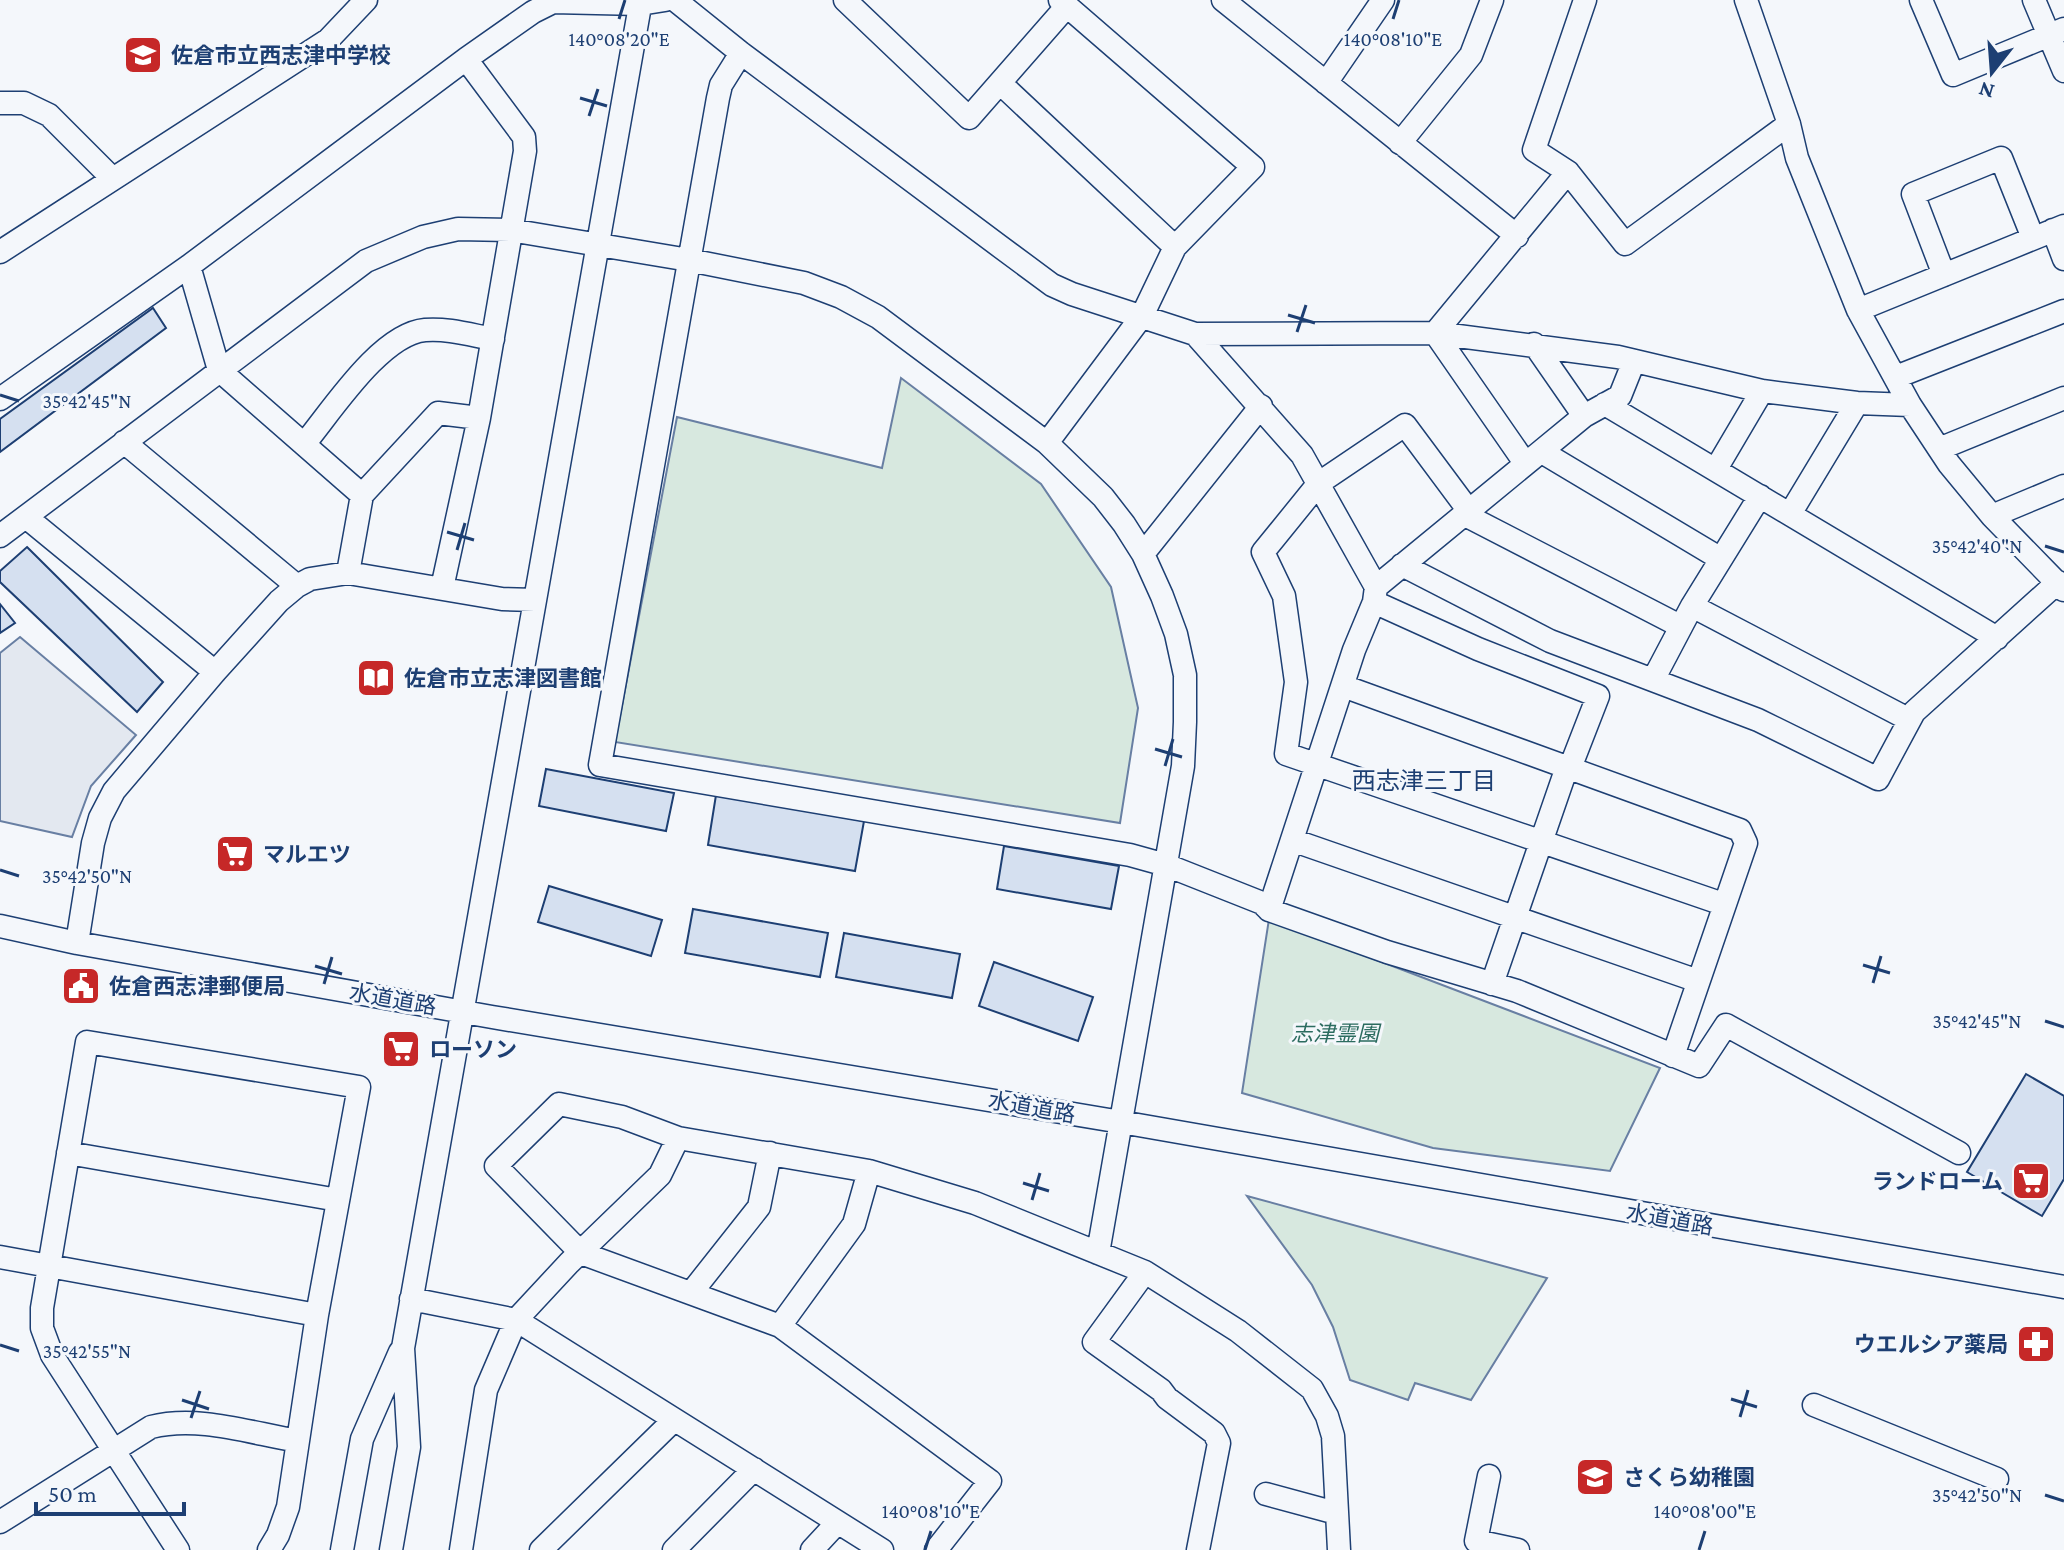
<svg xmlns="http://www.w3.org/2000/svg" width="2064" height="1550" font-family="'Crimson Pro','Noto Sans JP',serif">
<rect width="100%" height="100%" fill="#f4f7fb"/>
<path fill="#d7e8df" stroke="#687fa3" stroke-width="2" d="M901 378 1041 484 1111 587 1138 708 1120 823 615 742 677 417 882 468Z
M1269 919 1660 1068 1610 1171 1433 1148 1242 1093Z
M1247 1196 1547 1278 1471 1400 1415 1383 1408 1400 1350 1380 1333 1327 1312 1285Z"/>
<path fill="#e3e8f0" stroke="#687fa3" stroke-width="2" d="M20 637 136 735 91 786 72 837 0 821V653Z"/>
<path fill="#d5e0f0" stroke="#1d3f73" stroke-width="2" d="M153 308 166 328 0 452V419Z
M27 547 163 682 137 712 0 582V571Z
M0 604 15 623 0 633Z
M546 769 674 793 666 831 539 806Z
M716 795 864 821 855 871 708 845Z
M1004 846 1119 866 1111 909 997 889Z
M549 886 662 920 651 956 538 922Z
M693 909 828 933 820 977 685 953Z
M844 933 960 954 952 998 836 977Z
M994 962 1093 997 1078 1041 979 1006Z
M2026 1074 2064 1096V1179L2042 1216 1967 1172Z"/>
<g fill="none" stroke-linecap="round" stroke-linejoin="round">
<defs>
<path id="minor" d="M551 0 553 2 640 4 665 0
M675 0 741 53 998 245 1052 285 1072 294 1195 334 1435 333 1618 357 1762 391 1857 403 1910 405
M845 0 969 118 1067 6
M1223 0 1517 236
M1585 0 1534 150 1568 172 1625 244 1789 124
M1746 0 1789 124 1797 158 1858 310 1910 405 1949 464 1992 516 2064 590
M1921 0 1953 75 2064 29
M2034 0 2064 71
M741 53 721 85 718 98 600 765 1130 855 1166 865 1262 903 1269 910 1387 952 1517 991 1699 1066 1726 1025 1959 1153
M1000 83 1175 247
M1326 83 1383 0
M0 103H24L49 115 112 178
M1400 143 1471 55 1492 0
M2053 230 2064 259
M0 252 328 40 366 0
M189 266 219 370 362 495 348 573
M1944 275 1913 194 2001 158 2033 238
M1858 310 2064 226
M1195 334 1302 455 1376 587 1374 602 1354 650 1269 910
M1534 344 1584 416
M1896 377 2064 311
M0 399 189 266 466 59 533 12 553 2
M1605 404 1997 638
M124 442 297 586
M305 443C333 409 381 334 425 330 447 328 471 335 493 339
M1047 443 1142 316 1175 247 1253 167 1060 0
M1939 449 2064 398
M1542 452 1721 559
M1525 463 1435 333 1568 172
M1716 469 1762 391
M362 495 438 413 479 418
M1469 511 1405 425 1319 483 1263 552 1284 596 1296 682 1286 754 1723 904
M1790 514 1857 403
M1465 515 1680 626
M1992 516 2064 486
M26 517 215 672
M0 536 366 261 423 237 458 229 510 230 689 260 804 283 841 297 878 317 1047 443 1103 497 1124 524 1143 554 1162 596 1176 634 1185 675V722L1183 766 1098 1253
M1143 554 1261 406
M1402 565 1550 641 1758 720 1878 779 1914 712 2058 582
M1376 587 1584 416 1620 396 1634 361
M442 588 479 418 525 151 524 137 466 59
M1374 602 1478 649 1598 696 1570 768
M1692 606 1908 719
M1653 680 1692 606 1760 496
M1343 686 1740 830 1746 843 1673 1056
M1292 840 1698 981
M0 926 77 943 492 1017 1121 1122 2064 1287
M77 943 93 843 100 818 114 791 215 672 279 601 297 586 310 579 348 573 502 599 535 600
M1492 984 1567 767
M68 1153 338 1200
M0 1257 317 1315
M1145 1272 1094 1342 1161 1390 1167 1398 1214 1433 1219 1443 1198 1550
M691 1293 759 1207 770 1153
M411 1299 516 1320 882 1550
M780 1326 854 1224 869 1171
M1814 1405 1997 1479
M1489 1476 1476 1541 1518 1550
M1266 1494 1336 1513
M0 1522 151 1427C198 1415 250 1433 298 1441
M178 1550 52 1355 42 1328V1308L87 1042 359 1087 317 1315 288 1507 278 1535 269 1550
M342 1550 362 1439 400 1352
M391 1550 409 1447 403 1348 641 0
M461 1550 486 1390 516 1320 569 1263 660 1175 678 1138
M541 1550 674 1420
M674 1550 754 1469
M812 1550 837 1523
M936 1550 990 1481 780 1326 581 1253 496 1166 559 1104 622 1117 678 1138 869 1171 975 1203 1145 1272 1238 1331 1312 1389 1327 1416 1333 1436 1339 1550"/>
</defs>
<use href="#minor" stroke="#1d3f73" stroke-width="25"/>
<use href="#minor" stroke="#f4f7fb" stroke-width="22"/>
</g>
<path fill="none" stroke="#1d3f73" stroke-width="3" d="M619 19 625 0M1393 19 1399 0M580 98 607 106M589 116 598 89M1288 315 1315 323M1297 332 1306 305M0 395 19 401M447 532 474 540M2045 546 2064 552M457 550 465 523M1155 749 1182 757M1165 766 1173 739M0 870 19 876M1863 965 1890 973M315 966 342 974M1873 983 1881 956M324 984 332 957M2045 1021 2064 1027M1023 1183 1049 1191M1032 1200 1040 1173M0 1345 19 1351M1731 1399 1757 1407M182 1400 209 1409M1740 1417 1748 1390M191 1418 200 1391M2045 1495 2064 1501M925 1550 931 1531M1699 1550 1705 1531"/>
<defs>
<symbol id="school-square" viewBox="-11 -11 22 22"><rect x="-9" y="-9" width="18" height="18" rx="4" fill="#c62828" stroke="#f4f7fb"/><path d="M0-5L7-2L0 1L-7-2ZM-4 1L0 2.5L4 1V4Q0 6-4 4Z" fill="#fff"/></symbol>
<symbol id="library-square" viewBox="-11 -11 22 22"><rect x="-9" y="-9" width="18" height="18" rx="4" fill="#c62828" stroke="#f4f7fb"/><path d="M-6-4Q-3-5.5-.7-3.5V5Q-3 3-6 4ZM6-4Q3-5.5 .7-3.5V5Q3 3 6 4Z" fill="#fff"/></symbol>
<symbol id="supermarket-square" viewBox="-11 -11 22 22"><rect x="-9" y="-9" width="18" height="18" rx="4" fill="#c62828" stroke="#f4f7fb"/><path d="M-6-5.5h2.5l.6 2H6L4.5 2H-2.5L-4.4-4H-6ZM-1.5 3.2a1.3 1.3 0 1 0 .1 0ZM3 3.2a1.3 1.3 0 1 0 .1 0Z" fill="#fff"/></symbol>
<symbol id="civic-square" viewBox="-11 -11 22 22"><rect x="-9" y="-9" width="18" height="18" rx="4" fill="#c62828" stroke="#f4f7fb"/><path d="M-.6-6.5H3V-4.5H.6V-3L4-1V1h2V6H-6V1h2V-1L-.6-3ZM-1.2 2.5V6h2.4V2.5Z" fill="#fff"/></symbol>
<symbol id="pharmacy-square" viewBox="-11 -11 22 22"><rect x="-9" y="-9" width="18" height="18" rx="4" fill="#c62828" stroke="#f4f7fb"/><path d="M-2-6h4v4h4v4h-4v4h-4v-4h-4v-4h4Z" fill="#fff"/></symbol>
</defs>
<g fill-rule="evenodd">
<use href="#school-square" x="121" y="33" width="44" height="44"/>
<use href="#library-square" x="354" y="656" width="44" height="44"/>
<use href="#supermarket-square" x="213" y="832" width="44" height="44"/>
<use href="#civic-square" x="59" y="964" width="44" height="44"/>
<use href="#supermarket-square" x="379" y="1027" width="44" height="44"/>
<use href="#supermarket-square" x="2009" y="1159" width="44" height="44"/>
<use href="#pharmacy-square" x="2014" y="1322" width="44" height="44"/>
<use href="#school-square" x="1573" y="1455" width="44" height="44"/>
</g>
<g text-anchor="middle" stroke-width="6" stroke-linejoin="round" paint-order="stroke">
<g font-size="22" font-weight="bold" fill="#1d3f73" stroke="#f4f7fb" text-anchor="start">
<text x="171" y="63">佐倉市立西志津中学校</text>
<text x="404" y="686">佐倉市立志津図書館</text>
<text x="263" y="862">マルエツ</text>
<text x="109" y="994">佐倉西志津郵便局</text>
<text x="429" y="1057">ローソン</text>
<text x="2003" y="1189" text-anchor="end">ランドローム</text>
<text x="2008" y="1352" text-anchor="end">ウエルシア薬局</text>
<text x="1623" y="1485">さくら幼稚園</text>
</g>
<g font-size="22" fill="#1d3f73" stroke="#f4f7fb">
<text transform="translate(393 999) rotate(10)" y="8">水道道路</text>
<text transform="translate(1032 1107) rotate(10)" y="8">水道道路</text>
<text transform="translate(1670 1219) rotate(10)" y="8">水道道路</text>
</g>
<g font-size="22" font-style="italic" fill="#2c6c60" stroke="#f4f7fb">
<text x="1335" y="1041">志津霊園</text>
</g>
<g font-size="24" fill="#1d3f73" stroke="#f4f7fb">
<text x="1424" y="789">西志津三丁目</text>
</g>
</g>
<g font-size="20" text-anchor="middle" fill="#1d3f73" stroke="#f4f7fb" stroke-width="6" stroke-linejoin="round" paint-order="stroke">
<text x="619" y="46">140°08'20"E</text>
<text x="1393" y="46">140°08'10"E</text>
<text x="87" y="408">35°42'45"N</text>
<text x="1977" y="553">35°42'40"N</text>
<text x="87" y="883">35°42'50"N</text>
<text x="1977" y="1028">35°42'45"N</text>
<text x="87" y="1358">35°42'55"N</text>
<text x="1977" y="1502">35°42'50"N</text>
<text x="931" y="1518">140°08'10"E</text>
<text x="1705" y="1518">140°08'00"E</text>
</g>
<g transform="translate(1992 72) rotate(197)" stroke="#f4f7fb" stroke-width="6" paint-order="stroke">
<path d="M0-6L14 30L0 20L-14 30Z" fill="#1d3f73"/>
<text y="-12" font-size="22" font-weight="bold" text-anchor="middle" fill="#1d3f73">N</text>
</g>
<path d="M36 1502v12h148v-12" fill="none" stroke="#1d3f73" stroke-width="4"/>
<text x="48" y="1502" font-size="24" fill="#1d3f73" stroke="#f4f7fb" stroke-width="6" paint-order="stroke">50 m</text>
</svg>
